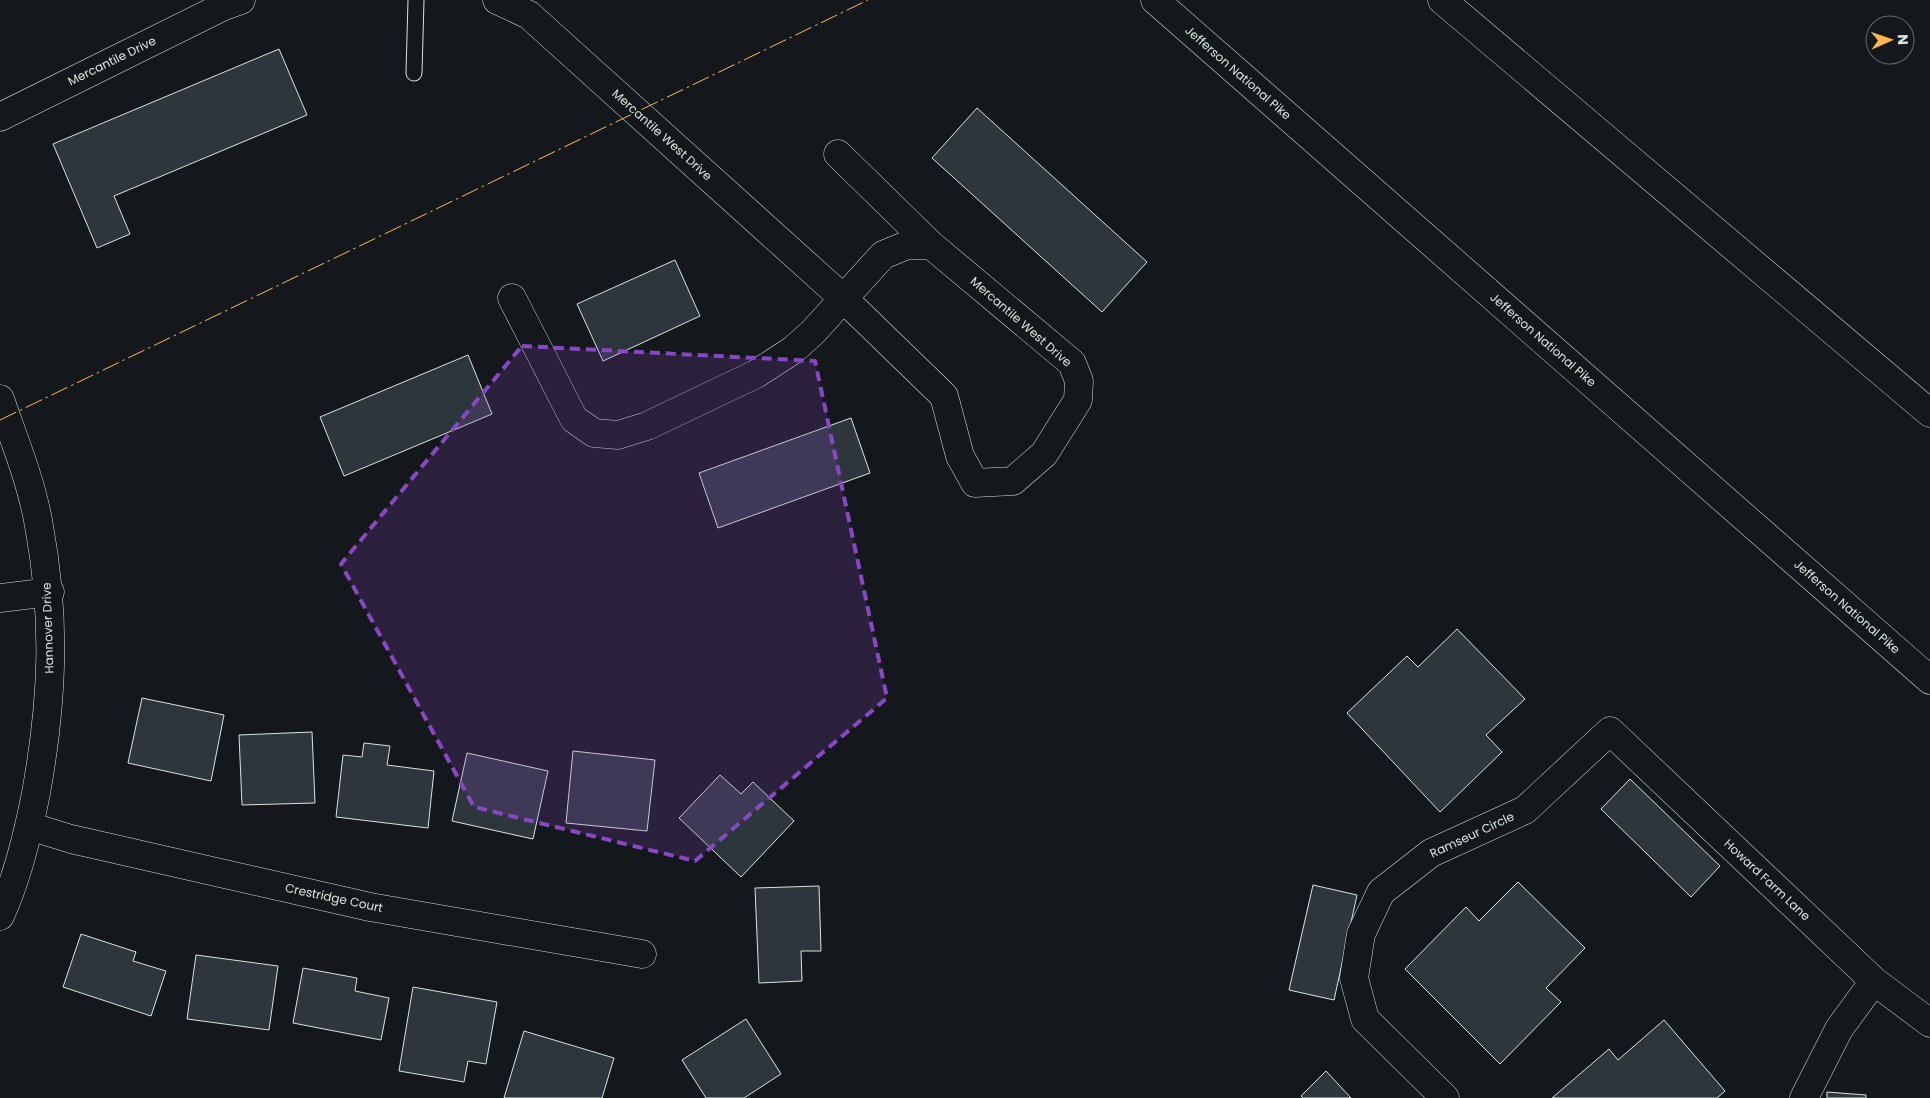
<svg xmlns="http://www.w3.org/2000/svg" width="1930" height="1098" font-family="Poppins,sans-serif">
<rect width="100%" height="100%" fill="#14181c"/>
<path fill="#2c363c" stroke="#d8e6dc" d="M279 49 307 115 114 196 130 234 97 248 53 144Z
M977 108 1147 262 1102 312 932 158Z
M675 260 700 316 603 361 577 304Z
M468 355 492 414 344 476 320 417Z
M851 418 870 473 718 528 699 473Z
M1457 629 1525 699 1486 735 1502 752 1440 812 1347 713 1407 656 1418 667Z
M142 698 224 715 211 781 128 763Z
M312 732 315 803 242 805 239 735Z
M364 743 390 746 387 765 434 771 428 828 336 817 343 755 362 757Z
M573 751 655 760 647 831 566 823Z
M467 753 548 771 533 839 452 821Z
M720 775 741 794 753 782 794 821 741 877 679 818Z
M1630 779 1720 866 1691 897 1601 809Z
M1518 882 1585 948 1546 988 1561 1002 1500 1064 1405 969 1466 907 1479 921Z
M1313 885 1357 895 1334 1000 1289 990Z
M819 886 821 951H801L802 981 759 983 755 888Z
M81 934 136 952 133 961 166 971 151 1016 63 987Z
M196 955 278 966 269 1030 187 1019Z
M303 968 357 978 355 991 389 998 381 1040 293 1023Z
M413 987 497 1002 486 1064 468 1061 464 1082 399 1071Z
M746 1019 781 1074 744 1098H706L682 1060Z
M1664 1020 1725 1091 1717 1098H1552L1609 1049 1618 1060Z
M524 1031 614 1058 602 1098H504Z
M1326 1071 1351 1098H1303L1301 1096Z
M1827 1092 1866 1095V1098H1827Z"/>
<g fill="none" stroke-linecap="round" stroke-linejoin="round">
<defs>
<path id="lane" d="M414 73 416 0"/>
<path id="street" d="M497 0 529 15 844 299 944 396 960 456 975 483 1013 481 1044 454 1078 400 1079 381 1072 363 931 245 838 154
M0 117 224 6 241 0
M512 298 574 419 594 433 618 435 647 426 756 374 793 350 813 332 883 255 907 245H931
M0 399C14 440 32 483 39 526 56 619 53 699 36 793 28 834 18 877 0 916
M0 598 50 592
M29 826 71 839 370 907 642 954
M1445 1098 1365 1019 1354 978 1361 934 1381 892 1431 853 1525 810 1610 731 1874 981 1930 1023
M1804 1098 1839 1029 1874 981"/>
<path id="highway" d="M1155 0 1930 680
M1442 0 1930 413"/>
</defs>
<use href="#lane" stroke="#d8e6dc" stroke-width="17"/>
<use href="#street" stroke="#d8e6dc" stroke-width="29"/>
<use href="#highway" stroke="#d8e6dc" stroke-width="29"/>
<use href="#lane" stroke="#14181c" stroke-width="15"/>
<use href="#street" stroke="#14181c" stroke-width="28"/>
<use href="#highway" stroke="#14181c" stroke-width="28"/>
<path stroke="#ffb74d" stroke-width="1" stroke-dasharray="18 4 2.5 4" stroke-linecap="butt" d="M0 420 868 0"/>
</g>
<path fill="#8948c3" fill-opacity="0.2" stroke="#8948c3" stroke-width="4" stroke-dasharray="10 6" stroke-linejoin="round" d="M522 346 815 361 887 698 695 861 474 807 341 564Z"/>
<g text-anchor="middle" stroke-width="4" stroke-linejoin="round" paint-order="stroke">
<g font-size="12" fill="#d8e6dc" stroke="#14181c">
<text transform="translate(112 61) rotate(-26)" y="4">Mercantile Drive</text>
<text transform="translate(1238 73) rotate(41)" y="4">Jefferson National Pike</text>
<text transform="translate(662 135) rotate(42)" y="4">Mercantile West Drive</text>
<text transform="translate(1021 322) rotate(41)" y="4">Mercantile West Drive</text>
<text transform="translate(1543 340) rotate(41)" y="4">Jefferson National Pike</text>
<text transform="translate(1847 607) rotate(41)" y="4">Jefferson National Pike</text>
<text transform="translate(48 628) rotate(-92)" y="4">Hannover Drive</text>
<text transform="translate(1472 835) rotate(-25)" y="4">Ramseur Circle</text>
<text transform="translate(1767 880) rotate(43)" y="4">Howard Farm Lane</text>
<text transform="translate(334 898) rotate(12)" y="4">Crestridge Court</text>
</g>
</g>
<g transform="translate(1890 40) rotate(88)"><circle r="24" fill="#14181c" stroke="#626a69"/>
<path d="M0-4L9 19L0 12L-9 19Z" fill="#ffb74d"/>
<text y="-8" font-size="14" font-weight="bold" text-anchor="middle" fill="#d8e6dc">N</text>
</g>
</svg>
